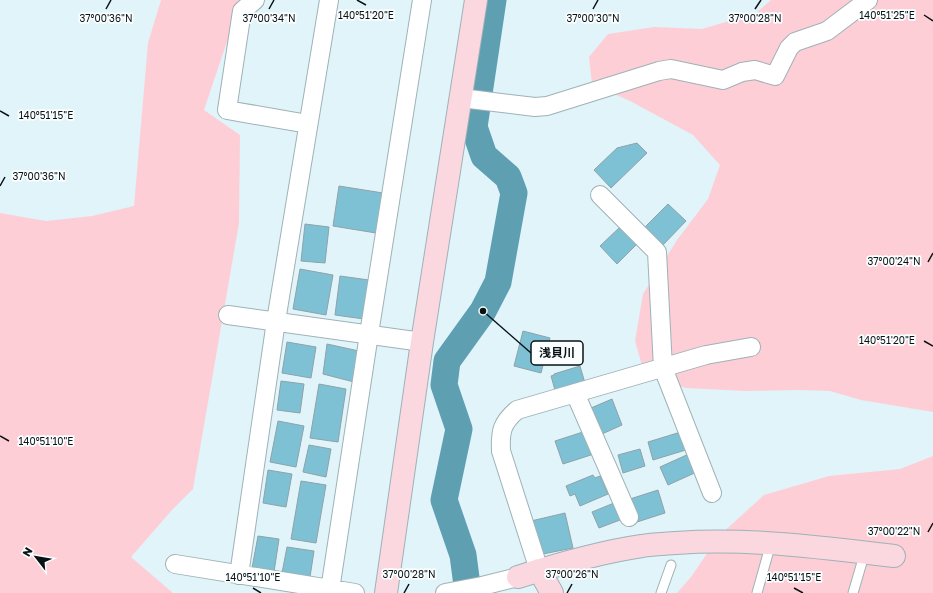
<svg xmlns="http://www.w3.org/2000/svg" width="933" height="593" font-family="'Golos Text','Noto Sans JP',sans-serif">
<rect width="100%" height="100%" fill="#e0f4fa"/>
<path fill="#feced7" d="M161 0H241L204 110 240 135 239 223 193 489 172 510 131 557 173 593H0V213L46 221 92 216 134 206 148 43Z
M771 0H933V412L861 400 830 391 800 390 745 391 686 388 645 376 635 341 643 294 677 240 708 199 720 165 693 135 630 101 592 84 589 57 608 34 654 27 702 29 756 13Z
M933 456V593H677L691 577 719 536 764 495 829 476 900 469Z"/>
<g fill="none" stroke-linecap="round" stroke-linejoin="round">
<path stroke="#5e9fb2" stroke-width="27" d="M468 593 463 555 444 500 459 429 444 385 447 361 483 311 498 282 514 193 508 177 484 156 474 127 493 0"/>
</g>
<path fill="#7fc1d4" stroke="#8fa2a8" d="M637 143 647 153 611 188 594 170 617 148Z
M339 186 383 193 376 233 333 226Z
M668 204 686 221 661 247 643 229Z
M305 224 329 227 325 263 301 261Z
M620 227 637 244 617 264 600 246Z
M300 269 333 275 326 315 293 309Z
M340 276 369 280 364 319 335 315Z
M523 331 550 338 541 373 514 366Z
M287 342 316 347 311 378 282 373Z
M327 344 359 351 354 382 323 374Z
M580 366 585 383 555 390 551 376 554 375V374Z
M281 381 304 384 300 413 277 410Z
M319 384 346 389 338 442 310 438Z
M612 399 622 425 602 434 591 408Z
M278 421 304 426 296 467 270 462Z
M586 431 594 454 563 464 555 441Z
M684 431 689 449 653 460 648 442Z
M309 445 331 449 326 477 303 472Z
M640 449 645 466 623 473 618 455Z
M691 453 699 471 668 485 660 467Z
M268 470 292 474 286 507 263 503Z
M593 475 595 478 600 476 608 494 580 506 575 494 570 496 566 486Z
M301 481 326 485 316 543 291 539Z
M658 490 665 513 637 522 630 499Z
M614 503 620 520 599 528 592 512Z
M565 513 573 548 538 555 531 521Z
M258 536 279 539 274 572 252 568Z
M287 547 314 551 310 577 282 573Z"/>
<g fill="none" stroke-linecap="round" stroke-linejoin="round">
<defs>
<path id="lane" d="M661 593 671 565
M757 593 771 543
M853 593 865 552"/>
<path id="street" d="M255 0 242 11 227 110 308 124
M461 98 535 107 547 106 659 71 671 69 723 80 742 72 755 70 775 76 789 48 795 42 827 31 868 0
M600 195 657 252 663 368 712 493
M228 315 422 342
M575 393 629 517
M175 564 355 593
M539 570 501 451C500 431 502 423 517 410L706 355 751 347
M239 575 276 321 329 0
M330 590 369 334 422 0
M445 593 482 586 518 577"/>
<path id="secondary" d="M539 570 552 593
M518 577C559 564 600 552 642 546 653 544 664 544 676 543 749 538 821 547 894 556
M386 593 422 342 476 0"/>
</defs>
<use href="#lane" stroke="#9eb2b7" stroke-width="11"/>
<use href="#street" stroke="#9eb2b7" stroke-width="20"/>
<use href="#secondary" stroke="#9eb2b7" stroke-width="24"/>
<use href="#lane" stroke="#fff" stroke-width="9"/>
<use href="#street" stroke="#fff" stroke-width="18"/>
<use href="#secondary" stroke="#fbd7e0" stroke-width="22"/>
</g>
<path fill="none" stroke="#0b1214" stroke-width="1.5" d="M357 0 366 5M106 9 111 0M269 9 274 0M593 9 598 0M755 9 761 0M924 15 933 21M0 111 9 116M0 186 5 177M928 262 933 253M924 341 933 346M0 436 9 441M928 532 933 523M253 588 261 593M794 588 803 593M404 593 409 584M567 593 572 584"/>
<g font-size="10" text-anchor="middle" fill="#0b1214" stroke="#fafeff" stroke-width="3.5" stroke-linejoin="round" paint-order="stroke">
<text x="366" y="19">140°51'20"E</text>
<text x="887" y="19">140°51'25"E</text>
<text x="106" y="22">37°00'36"N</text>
<text x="269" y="22">37°00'34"N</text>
<text x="593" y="22">37°00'30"N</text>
<text x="755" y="22">37°00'28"N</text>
<text x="46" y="119">140°51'15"E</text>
<text x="39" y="180">37°00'36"N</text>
<text x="894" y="265">37°00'24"N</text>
<text x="887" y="344">140°51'20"E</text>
<text x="46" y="445">140°51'10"E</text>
<text x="894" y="535">37°00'22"N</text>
<text x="409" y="578">37°00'28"N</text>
<text x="572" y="578">37°00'26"N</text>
<text x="253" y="581">140°51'10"E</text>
<text x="794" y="581">140°51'15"E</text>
</g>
<path fill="none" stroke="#0b1214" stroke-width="1.5" d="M483 311L531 353"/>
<circle fill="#0b1214" stroke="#fafeff" stroke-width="1.5" cx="483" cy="311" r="4"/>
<rect fill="#fafeff" stroke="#0b1214" stroke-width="1.5" x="531" y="341" width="52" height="24" rx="4"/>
<g font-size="12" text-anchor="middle" font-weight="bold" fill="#0b1214">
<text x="557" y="357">浅貝川</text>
</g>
<g transform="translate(36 557) rotate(301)" stroke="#fafeff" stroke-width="3" paint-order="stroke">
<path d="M0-3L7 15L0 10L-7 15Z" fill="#0b1214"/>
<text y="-6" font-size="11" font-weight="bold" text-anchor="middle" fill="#0b1214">N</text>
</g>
</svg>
